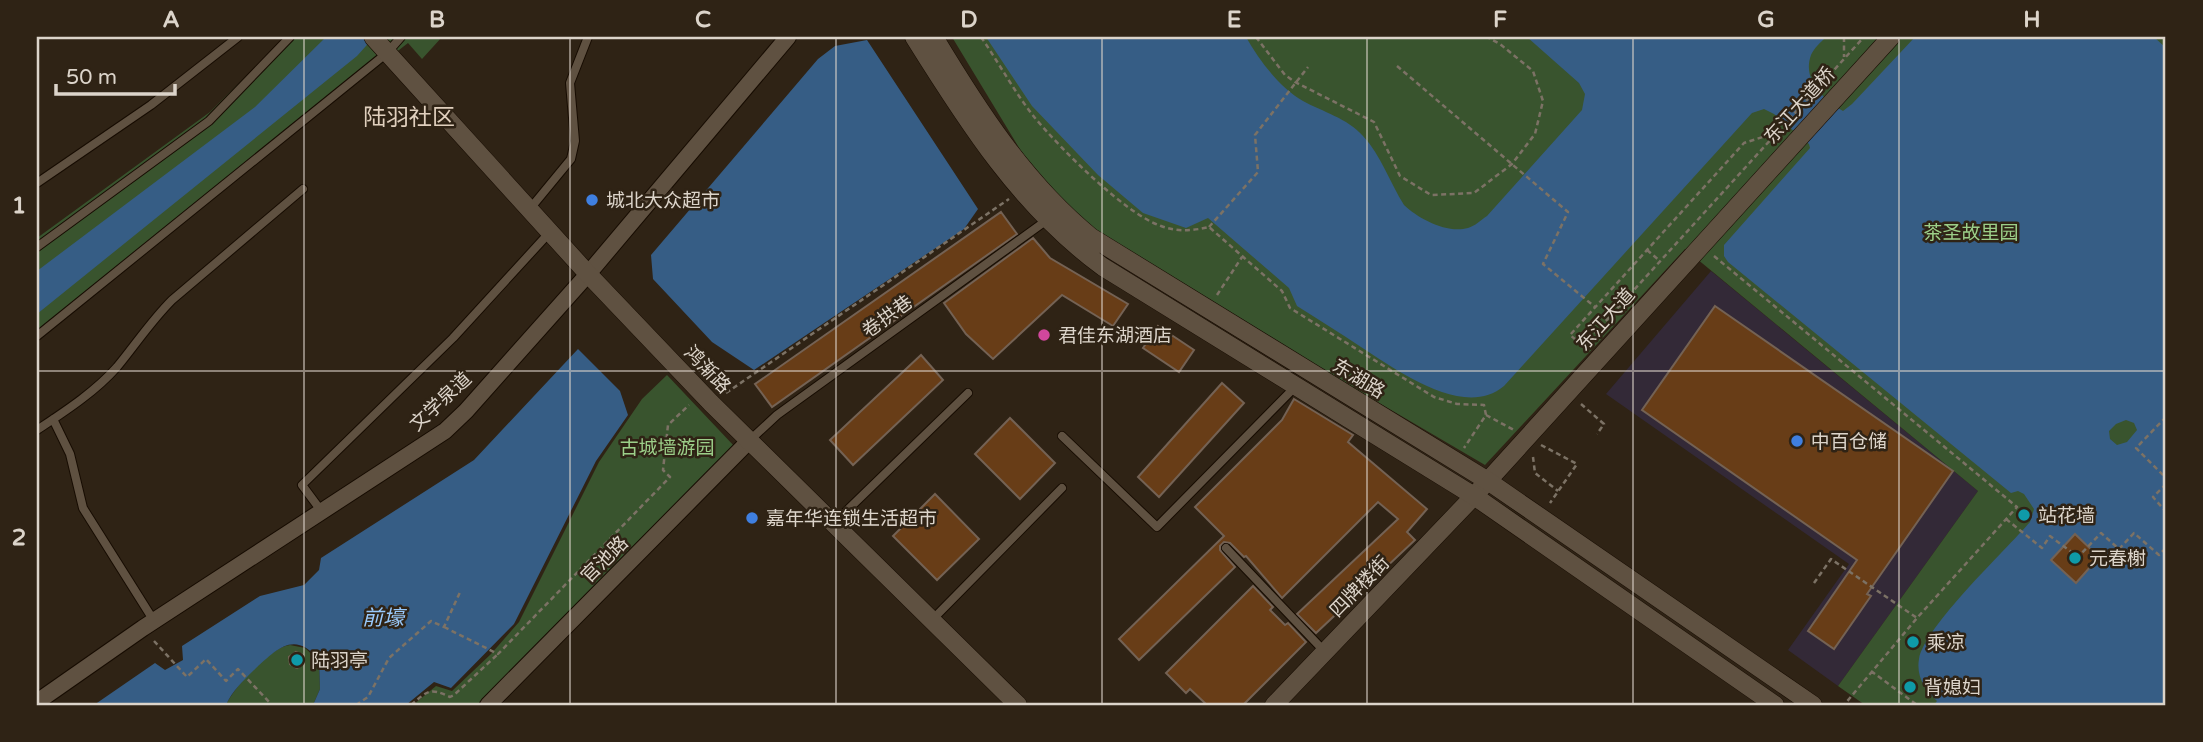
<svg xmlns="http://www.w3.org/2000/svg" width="2203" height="742" font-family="'Varela Round','Noto Sans SC',sans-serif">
<rect width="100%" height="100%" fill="#2f2315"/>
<path fill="#332937" d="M1711 271 1978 491 1838 686 1788 650 1849 564 1606 394Z"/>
<path fill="#39542e" d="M285 37H442L422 59 408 43 233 180 37 339V238L210 112Z
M952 37H2166V705H1865L1838 686 1978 491 1685 249 1485 465 1159 274 1104 238 1064 202 1021 151Z
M667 375 735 447 480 705H413L436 686 452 691 491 654 519 622 599 462 642 399Z
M290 645 305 648 319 661 320 689 313 705H226C234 687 270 647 290 645Z"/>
<path fill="#365d85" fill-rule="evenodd" d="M326 37H374L357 56 37 314V271L255 107Z
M986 37H1246C1259 60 1279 87 1303 101 1323 112 1347 118 1363 136 1381 155 1390 183 1404 205 1419 219 1447 234 1468 228 1475 226 1481 220 1487 216L1582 110 1585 94 1579 83 1527 37H1826C1821 42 1814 48 1811 55 1802 80 1823 99 1843 111L1852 104 1915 37H2154L2166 48V705H1934L1937 701C1925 690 1916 677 1919 659 1925 626 2005 551 2030 522L2034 509 2024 494 2018 491 2011 493 1728 262 1724 256V245L1810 148 1809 144 1774 114 1764 109 1752 113 1504 386C1464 420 1397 370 1361 347 1340 333 1318 319 1297 306L1289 288 1208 218 1186 228 1143 213 1098 175 1032 106ZM2126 420 2134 423 2137 430 2127 442 2117 445 2110 439 2109 431 2116 424Z
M867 40 978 209 964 229 754 370 712 342 653 279 651 255 818 59 835 46Z
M578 349 620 391 628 415 596 461 514 624 451 688 434 682 406 705H313L320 689 319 661C295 628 275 651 254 670 243 681 232 691 226 705H94L155 663 165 670 183 660 182 646 260 596 304 585 319 570 321 558 474 460Z"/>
<path fill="#683d17" stroke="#746254" stroke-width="2" d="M1001 212 1017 234 772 407 755 384Z
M1033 238 1050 258 1128 304 1113 326 1062 295 993 359 966 334 944 303Z
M1715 306 1953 471 1867 594 1871 596 1834 649 1808 631 1857 560 1642 410Z
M1158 326 1194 350 1179 372 1143 348Z
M921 355 943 380 853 465 830 440Z
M1222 383 1244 403 1159 497 1138 477Z
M1294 399 1353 435 1348 442 1427 509 1407 532 1415 540 1316 633 1297 614 1398 519 1378 502 1282 598 1246 556 1244 557 1230 543 1224 542 1220 546V550L1235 567 1139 660 1119 639 1224 536 1195 507 1282 420Z
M1010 418 1055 463 1020 499 975 454Z
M935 494 979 539 937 580 893 536Z
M2075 534 2099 557 2076 583 2051 560Z
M1253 586 1273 607 1270 610 1285 625 1288 623 1306 642 1243 705H1207L1190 689 1186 693 1166 673Z
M296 652 303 655 304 663 297 668 290 664 289 657Z"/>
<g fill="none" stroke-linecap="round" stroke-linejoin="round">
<defs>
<path id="service" d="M37 183 151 105 238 37
M529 210 571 159 575 141 570 83 588 37
M37 247 209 121 290 37
M37 336 387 53 401 37
M53 419 70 454 83 508 154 621
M37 430C64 412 95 392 117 367 136 344 151 321 172 300L303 189
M1062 436 1157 527 1296 386
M749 441 777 415 1047 220
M322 512 302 485 453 338 550 232
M833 524 968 393
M1226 548 1325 652
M932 620 1062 488"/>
<path id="minor" d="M37 702 143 628 445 431 466 411 588 274 788 37
M488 705 749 441"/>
<path id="tertiary" d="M373 37 588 274 711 403 1018 705
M1274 705 1474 496 1891 37"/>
<path id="secondary" d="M914 37C967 122 1021 207 1103 267L1474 496 1775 705
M934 37C978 110 1024 182 1091 237L1488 481 1813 705"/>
</defs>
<use href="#service" stroke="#170c02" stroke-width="10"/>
<use href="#minor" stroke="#170c02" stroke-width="18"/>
<use href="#tertiary" stroke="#170c02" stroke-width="19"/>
<use href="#secondary" stroke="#170c02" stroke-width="19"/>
<path stroke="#7c7265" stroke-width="2.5" stroke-dasharray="5 3.5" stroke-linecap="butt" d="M981 37C999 63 1015 93 1035 118 1060 148 1125 214 1161 226 1177 232 1192 231 1209 227L1282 291 1290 308 1434 397 1457 404 1484 405 1486 415 1464 448
M1256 37 1285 75 1295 82 1374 122 1400 176 1431 195 1474 193 1512 164 1535 134 1543 101 1533 71 1500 44 1487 37
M1844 37V57
M1397 66 1568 212 1543 264 1595 307
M1209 227 1258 172 1255 135 1308 67
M1647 250 1660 261
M1714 256 2017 507 1917 618 1844 705
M1217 295 1242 257
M1582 345 1570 335 1744 143 1775 133
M1583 346 1864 37
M726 393 1009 199
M1581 404 1604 424 1597 434
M1486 415 1514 430
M2166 417 2136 448 2166 478
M1541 445 1577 464 1550 503
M1533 457 1535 473 1558 491
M2166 484 2153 497 2166 512
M2006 519 2042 548 2050 536 2078 557 2101 533 2119 549 2134 533 2159 555 2166 548
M1814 583 1831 559 1917 618
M444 627 498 654 670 477 663 470 668 425 689 405
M154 641 187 677 206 659 226 681 238 669 272 705
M1871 671 1917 705
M356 705 368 697 389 658 431 621 444 627 461 590
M411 705C428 691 429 687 450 697L454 695 498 654"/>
<use href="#service" stroke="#5f5141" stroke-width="8"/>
<use href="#minor" stroke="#5f5141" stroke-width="16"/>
<use href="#tertiary" stroke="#5f5141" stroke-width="18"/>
<use href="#secondary" stroke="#5f5141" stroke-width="18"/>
</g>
<path fill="none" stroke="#dcd4ca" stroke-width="2" stroke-opacity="0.55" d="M304 37V705M570 37V705M836 37V705M1102 37V705M1367 37V705M1633 37V705M1899 37V705M37 371H2166"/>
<g fill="#3f7fe0" stroke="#2f2315" stroke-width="2.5">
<circle cx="592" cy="200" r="7"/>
<circle cx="1797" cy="441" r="7"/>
<circle cx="752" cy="518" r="7"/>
</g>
<circle fill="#d1479c" stroke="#2f2315" stroke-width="2.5" cx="1044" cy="335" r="7"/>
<g fill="#0f9aa8" stroke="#2f2315" stroke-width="2.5">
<circle cx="2024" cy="515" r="7"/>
<circle cx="2075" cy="558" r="7"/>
<circle cx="1913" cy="642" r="7"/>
<circle cx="297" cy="660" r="7"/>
<circle cx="1910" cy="687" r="7"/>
</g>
<g text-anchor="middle" stroke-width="5" stroke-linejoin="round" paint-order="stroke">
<g font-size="19" fill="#dcd4ca" stroke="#2f2315">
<text transform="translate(1799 105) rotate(-48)" y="7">东江大道桥</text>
<text transform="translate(887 316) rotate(-36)" y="7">卷拱巷</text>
<text transform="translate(1605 319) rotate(-48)" y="7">东江大道</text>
<text transform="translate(708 369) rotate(46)" y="7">鸿渐路</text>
<text transform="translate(1359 378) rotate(31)" y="7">东湖路</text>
<text transform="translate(440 401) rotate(-43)" y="7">文学泉道</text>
<text transform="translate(604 559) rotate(-45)" y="7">官池路</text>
<text transform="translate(1359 586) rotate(-46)" y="7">四牌楼街</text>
</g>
<g font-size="19" fill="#dcd4ca" stroke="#2f2315" text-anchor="start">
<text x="606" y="207">城北大众超市</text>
<text x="1058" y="342">君佳东湖酒店</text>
<text x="1811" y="448">中百仓储</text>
<text x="2038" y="522">站花墙</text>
<text x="766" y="525">嘉年华连锁生活超市</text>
<text x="2089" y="565">元春榭</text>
<text x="1927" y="649">乘凉</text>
<text x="311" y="667">陆羽亭</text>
<text x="1924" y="694">背媳妇</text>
</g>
<g font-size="19" fill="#9ccf89" stroke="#2f2315">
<text x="1971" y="239">茶圣故里园</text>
<text x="667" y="454">古城墙游园</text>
</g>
<g font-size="21" font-style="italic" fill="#99c9fb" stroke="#2f2315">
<text x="383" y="625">前壕</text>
</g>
<g font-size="23" fill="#e0cfbd" stroke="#2f2315">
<text x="409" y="125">陆羽社区</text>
</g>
</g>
<rect width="2203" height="742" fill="none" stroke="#2f2315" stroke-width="77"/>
<path d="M56 84v10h119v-10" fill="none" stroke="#dcd4ca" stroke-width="3.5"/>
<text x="66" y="84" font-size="21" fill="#dcd4ca" stroke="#2f2315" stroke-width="5" paint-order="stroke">50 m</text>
<rect x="38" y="38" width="2126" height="666" fill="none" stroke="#dcd4ca" stroke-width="2.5"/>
<g font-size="23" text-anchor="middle" font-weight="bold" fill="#dcd4ca">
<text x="171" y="27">A</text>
<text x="437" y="27">B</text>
<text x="703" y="27">C</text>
<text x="969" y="27">D</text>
<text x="1234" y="27">E</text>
<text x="1500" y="27">F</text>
<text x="1766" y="27">G</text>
<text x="2032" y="27">H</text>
<text x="19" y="213">1</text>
<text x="19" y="545">2</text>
</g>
</svg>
